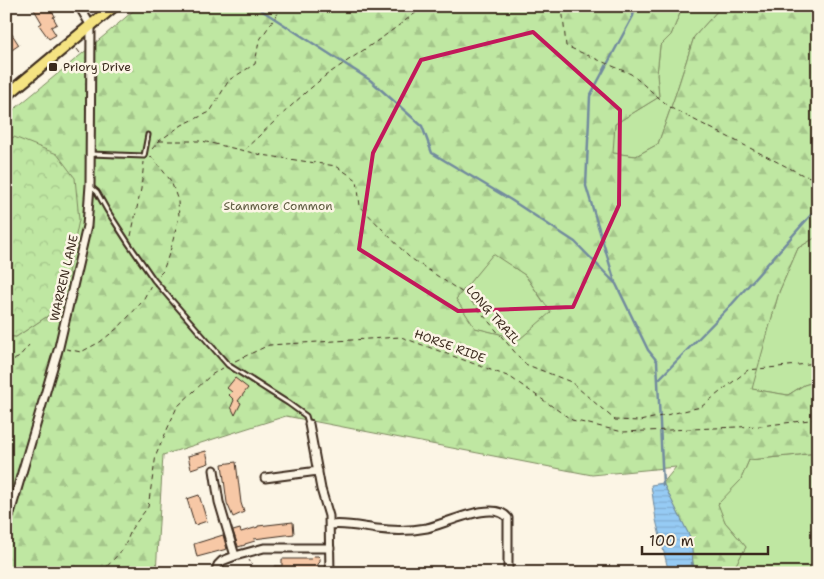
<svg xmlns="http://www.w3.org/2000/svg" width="824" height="579" font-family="'Shantell Sans',sans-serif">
<defs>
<pattern id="forest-firs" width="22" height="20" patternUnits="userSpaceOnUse" patternTransform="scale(1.25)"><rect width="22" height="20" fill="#bfe7a2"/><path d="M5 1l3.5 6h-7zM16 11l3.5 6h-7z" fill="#a5c68b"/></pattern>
<pattern id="park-crowns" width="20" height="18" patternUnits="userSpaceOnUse" patternTransform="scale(1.25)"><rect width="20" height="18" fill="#bfe7a2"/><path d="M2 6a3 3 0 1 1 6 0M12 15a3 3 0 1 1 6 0" fill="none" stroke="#a5c68b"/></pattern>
<pattern id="water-rules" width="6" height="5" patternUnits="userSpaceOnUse" patternTransform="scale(1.25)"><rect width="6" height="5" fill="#96cbf4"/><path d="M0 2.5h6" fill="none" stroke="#82aed1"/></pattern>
</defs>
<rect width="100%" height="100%" fill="#fcf5e5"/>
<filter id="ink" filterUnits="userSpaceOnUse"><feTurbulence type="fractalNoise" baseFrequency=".02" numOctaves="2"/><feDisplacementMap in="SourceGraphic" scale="10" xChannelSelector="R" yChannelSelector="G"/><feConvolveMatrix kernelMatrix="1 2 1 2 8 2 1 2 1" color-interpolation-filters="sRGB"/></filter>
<g filter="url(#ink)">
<path fill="#bfe7a2" stroke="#7d8860" d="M683 6H719L720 8 694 37 676 93 658 144 636 156 612 153 615 124 659 97 657 74 660 46 671 35Z
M818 236V381L804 385 788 395 751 389 779 292 798 248Z
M493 253 525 275 551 313 520 339 474 328 456 299Z
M818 453V573H731L746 547 725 522 717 504 740 481 749 460Z"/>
<path fill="url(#forest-firs)" stroke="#7d8860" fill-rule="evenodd" d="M139 6H683L671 35 660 46 657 74 659 97 615 124 613 153 636 156 658 144 676 93 694 37 720 8 719 6H818V236L798 248 779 292 752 389 788 395 804 385 818 381V453L749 460 740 481 718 504 725 522 746 547 731 573H680L677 567 693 564 691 539 663 483 676 467 592 475 286 416 163 455 156 573H6V336L16 337 49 315 65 287 14 137 6 140V116L105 35ZM493 254 525 275 551 312 520 339 475 328 456 299Z"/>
<path fill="url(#park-crowns)" stroke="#7d8860" d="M14 137 57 154 75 178 79 220 65 287 49 315 16 337 6 336V140Z"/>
<path fill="url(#water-rules)" stroke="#728b9e" d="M663 483 691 539 693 565 668 569 656 520 651 485Z"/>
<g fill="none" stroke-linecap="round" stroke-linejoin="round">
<path stroke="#728b9e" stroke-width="2.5" d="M255 6 370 80 422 126 432 153 511 200 575 242 616 284 648 350 657 361 663 485
M615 282 586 186 590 96 633 16 635 6
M658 380 732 304 818 207
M692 563 696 573"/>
</g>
<path fill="#f7c8a6" stroke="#3b2a1e" d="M32 6H49L55 16 53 17 57 24 51 27 56 35 49 39 39 25 42 23Z
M6 25 19 45 6 54Z
M235 378 248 388 238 401 241 403 235 415 231 407 234 400 229 395 232 392 227 388Z
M206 451 209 463 191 469 188 456Z
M236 462 241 503 244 512 233 517 227 503 222 464Z
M199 495 207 521 195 525 187 499Z
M293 522 294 534 254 539 255 541 245 544V545L238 547V546L233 531 240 529 241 532 258 527V526Z
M223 535 227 549 197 557 194 544Z
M314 556H318L320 558V562L318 564V573H275V566H282V559H311Z"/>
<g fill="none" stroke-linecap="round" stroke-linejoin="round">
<defs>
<path id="lane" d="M91 154 144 156 148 135
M91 187 97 192 107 210 129 244 154 280 228 365 288 403 306 416 308 423"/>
<path id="street" d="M309 424 321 489 329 516 330 573
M214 470 219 502 235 556
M265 478 318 471
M330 525C346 523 361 527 377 529 393 531 411 531 427 528 446 524 494 499 508 518V573
M6 527 59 347 87 226 90 185 91 26 79 6
M215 573 218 565 222 561 235 556 264 548H330"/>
<path id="primary" d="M6 96 114 6"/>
</defs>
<use href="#lane" stroke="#3b2a1e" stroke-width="7"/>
<use href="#street" stroke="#3b2a1e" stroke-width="11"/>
<use href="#primary" stroke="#3b2a1e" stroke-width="14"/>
<path stroke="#3b2a1e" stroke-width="1" stroke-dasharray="5 4" stroke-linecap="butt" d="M562 6 566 46 631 74 671 108 805 176 818 178
M77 49 82 56
M159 141H202L262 155 336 166 357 180 360 206 409 257 466 295 525 364 571 382 615 420 640 421 701 407 748 370 818 363
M152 149 159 141 182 125 210 112 229 80 255 64 259 41 283 6
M244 150 305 93 325 76 383 37 425 6
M150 157 153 158 171 181 178 201 179 217 171 248 163 271 158 276
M131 236 141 189 144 162
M66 349 81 352 100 342 119 327 142 302 151 285
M235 361 269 345 401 337 510 377 572 420 623 432 760 426 818 419
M6 363 18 358 29 345
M249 560 257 573
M101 573 124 548 132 528 148 507 156 455 177 407 211 375 223 368"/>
<use href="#lane" stroke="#fcf5e5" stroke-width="3"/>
<use href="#street" stroke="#fcf5e5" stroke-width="7"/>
<use href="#primary" stroke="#f5e382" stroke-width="10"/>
</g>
</g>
<path fill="none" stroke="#c2185b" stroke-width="4" stroke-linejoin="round" d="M533 32 620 110 619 205 573 307 458 311 359 249 373 153 421 60Z"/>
<rect fill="#3b2a1e" stroke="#fcf5e5" stroke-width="2" x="48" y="62" width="10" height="10" rx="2.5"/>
<g text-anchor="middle" stroke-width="5" stroke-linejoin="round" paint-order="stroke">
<g font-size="12" fill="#3b2a1e" stroke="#fcf5e5" text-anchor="start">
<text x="63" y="71">Priory Drive</text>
</g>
<g font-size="12" fill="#5c593f" stroke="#fcf5e5">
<text x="278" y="210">Stanmore Common</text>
</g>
<g font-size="12" fill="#3b2a1e" stroke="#fcf5e5">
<text transform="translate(64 278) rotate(-77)" y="4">WARREN LANE</text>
<text transform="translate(493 315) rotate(48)" y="4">LONG TRAIL</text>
<text transform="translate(450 346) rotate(20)" y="4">HORSE RIDE</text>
</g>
</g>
<rect width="824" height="579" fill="none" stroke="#fcf5e5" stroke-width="25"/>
<rect x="12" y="12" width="799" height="554" fill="none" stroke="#3b2a1e" stroke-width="2" filter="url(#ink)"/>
<path d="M642 546v8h126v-8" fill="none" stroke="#3b2a1e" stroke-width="2.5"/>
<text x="649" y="546" font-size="15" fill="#3b2a1e" stroke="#fcf5e5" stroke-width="4" paint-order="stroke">100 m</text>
</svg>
